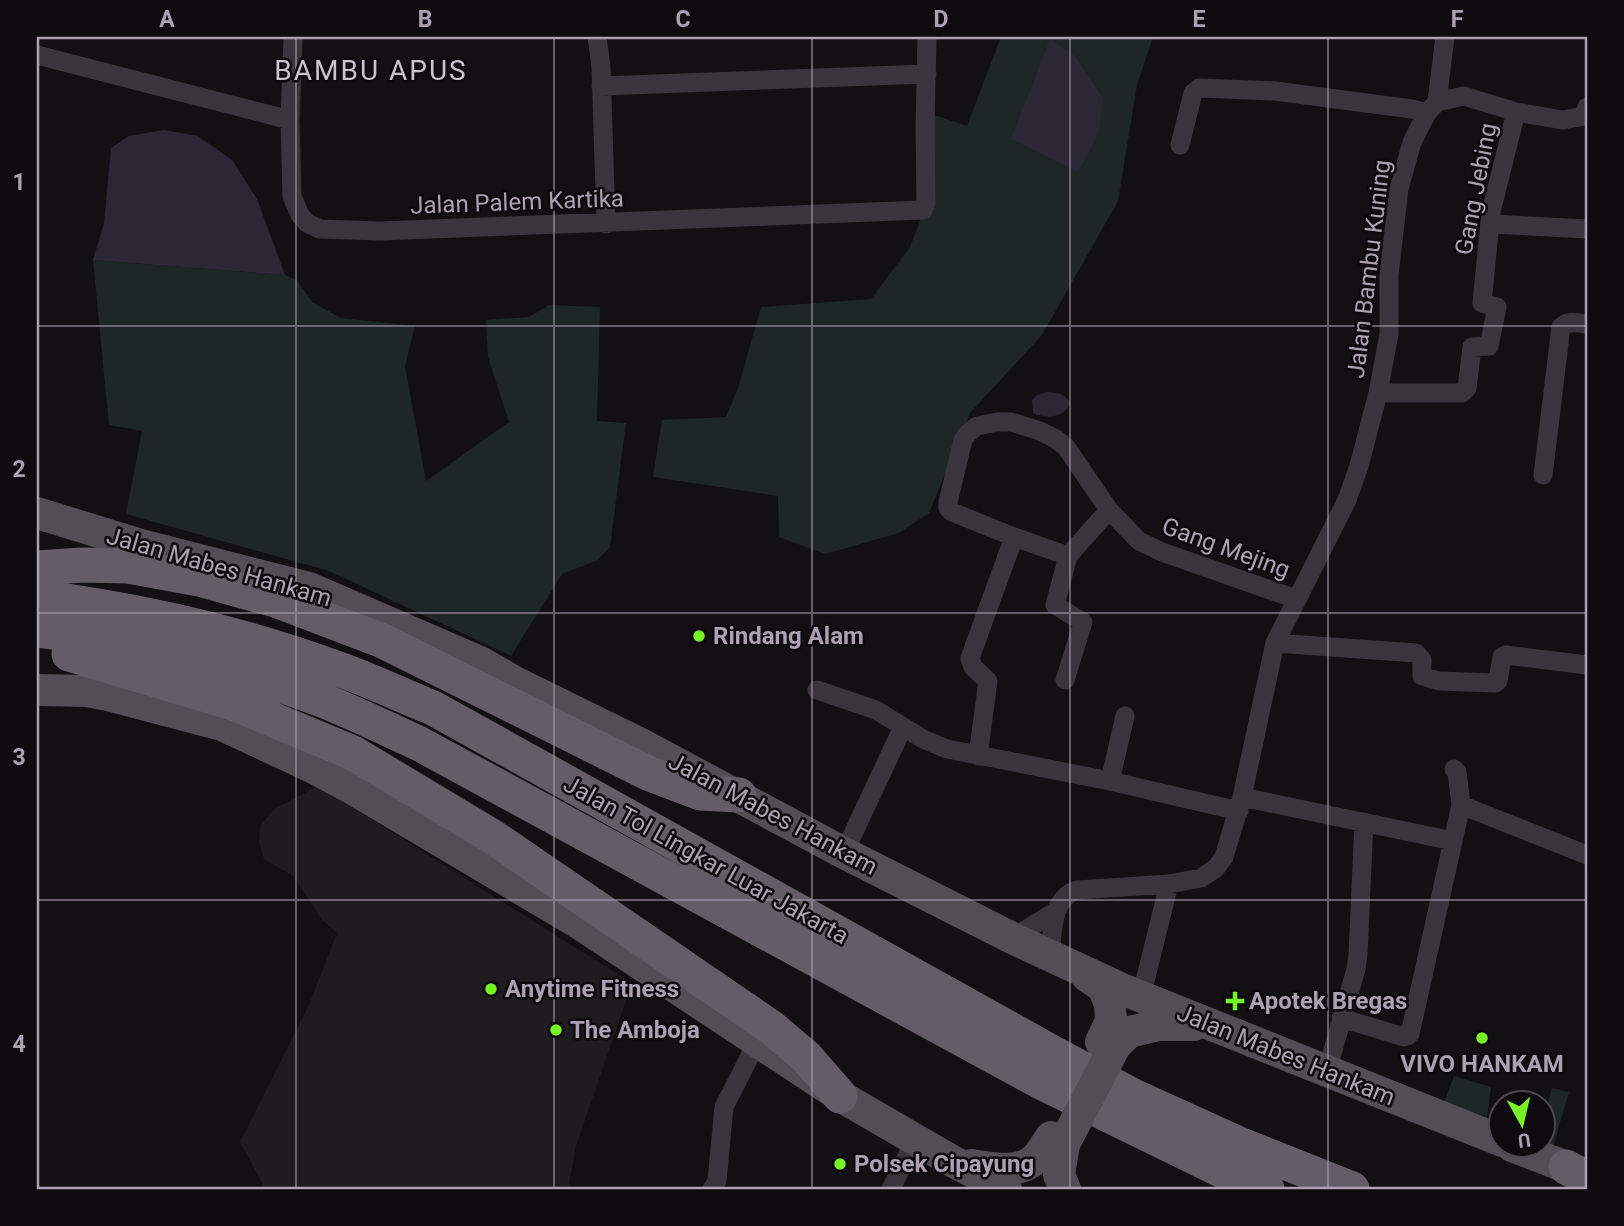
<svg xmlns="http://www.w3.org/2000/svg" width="1624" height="1226" font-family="Roboto,sans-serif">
<rect width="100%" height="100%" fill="#121012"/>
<path fill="#1e1c1f" d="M318 786 632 983 576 1146 568 1189H265L240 1142 308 1007 337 933 323 921 293 876 264 859 259 843 260 826 274 809Z"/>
<path fill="#1f2626" d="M1001 37H1153L1137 85 1118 201 1042 335 970 413 929 513 899 533 825 554 779 537 778 496 653 477 662 420 726 417 738 388 761 307 871 299 910 247 933 187 934 115 967 126Z
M93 260 285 275 297 280 312 302 341 318 415 326 405 366 426 481 509 422 488 357 486 320 529 317 549 305 600 307 597 421 626 423 610 547 598 560 562 574 511 656 329 571 126 514 142 431 109 425Z
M1454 1076 1491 1087 1487 1117 1444 1102Z
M1552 1088 1569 1092 1553 1146 1544 1143V1115Z"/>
<path fill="#2c2735" d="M1050 39 1075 56 1103 98 1099 133 1078 172 1011 139Z
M164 130 198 136 232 160 257 199 285 275 93 260 104 223 111 148 129 136Z
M1047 392C1057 393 1065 393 1070 403 1065 418 1046 419 1033 413L1032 400 1037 395Z"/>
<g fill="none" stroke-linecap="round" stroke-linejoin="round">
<path stroke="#3a353c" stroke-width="19" d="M597 37 601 67 606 224
M37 55 290 120 292 196 300 215 307 223 320 229 380 231 923 210 926 203 925 126 927 37
M601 86 927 74
M1437 102 1445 37
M290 120 293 37
M1180 145 1193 93 1199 88 1275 91 1412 109 1427 113
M1490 224 1587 229
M1378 393H1462L1467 388 1472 347 1489 346 1497 307 1482 303 1491 212 1516 112
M1543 475 1561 327C1568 320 1578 323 1587 324
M1109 510 1068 556 1014 537 952 512 948 508V502L963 440 968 433 977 426 997 422H1011L1040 431 1056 439 1066 447 1109 510 1139 541 1162 552 1296 599
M1275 643 1416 653 1422 660V676L1439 681 1495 683 1498 681 1502 657 1506 655 1587 665
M1065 680 1083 622 1055 605 1068 556
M817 690 876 710 923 739 947 749 1110 781 1239 811
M978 756 988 681 973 667 970 658 1014 537
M1454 769 1457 772 1461 805
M1110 781 1125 716
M1242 797 1453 841
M844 853 903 727
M1012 938 1055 912
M1050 956C1053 933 1050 899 1077 890L1169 884 1201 878 1216 868 1224 857 1242 797 1275 643 1347 500 1359 466 1378 393 1389 334V275L1399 189 1412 142 1427 113 1437 102 1464 96 1516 112 1563 120 1584 116 1587 107
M1141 997 1169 884
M1341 1018 1404 1037 1407 1036 1410 1034 1461 805 1587 855
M1327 1071 1356 969 1358 954 1364 822
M712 1189 717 1181 724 1107 752 1052 758 1043
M891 1189 915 1139"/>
<path stroke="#534d56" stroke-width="32" d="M37 513 141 545 309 588 482 663 515 682 641 744 844 853 1012 938 1122 989 1502 1141
M37 690 87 691 108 695 222 725 312 767 353 789 577 922 840 1096 954 1162 1006 1189
M1087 976 1103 987 1110 1004 1111 1021 1101 1042
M1115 1046 1129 1032 1159 1025H1194
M1064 1144 1059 1175 1065 1189
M1512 1146 1587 1175
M972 1165C992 1168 1018 1174 1034 1160 1041 1154 1046 1144 1051 1137"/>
<path stroke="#645d68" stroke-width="35" d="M37 568 82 565 128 566 199 579 275 600 383 641 650 774 700 793 739 795
M37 597C141 610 245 634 344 671 374 682 403 696 433 708L1053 1053 1133 1096 1239 1144 1352 1189
M37 630C133 642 231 665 322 700 355 713 387 729 420 744L1039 1081 1227 1173 1267 1189
M69 654 233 703 353 753 493 837 772 1028 806 1057 840 1096
M1566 1167 1587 1179"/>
<path stroke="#534d56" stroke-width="32" d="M1064 1144 1115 1046"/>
</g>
<path fill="none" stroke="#aca1b3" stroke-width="2" stroke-opacity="0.55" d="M296 37V1189M554 37V1189M812 37V1189M1070 37V1189M1328 37V1189M37 326H1587M37 613H1587M37 900H1587"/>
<g fill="#77f426" stroke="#0d0b0d" stroke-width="2.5">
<circle cx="699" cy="636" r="7"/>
<circle cx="491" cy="989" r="7"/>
<path d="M1231.5 990.5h7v7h7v7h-7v7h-7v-7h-7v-7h7z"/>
<circle cx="556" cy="1030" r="7"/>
<circle cx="1482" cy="1038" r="7"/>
<circle cx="840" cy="1164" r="7"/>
</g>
<g text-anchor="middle" stroke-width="5" stroke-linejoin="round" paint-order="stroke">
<g font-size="24" fill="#aca1b3" stroke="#0d0b0d">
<text transform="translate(1476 189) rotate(-79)" y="8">Gang Jebing</text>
<text transform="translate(517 202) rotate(-2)" y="8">Jalan Palem Kartika</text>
<text transform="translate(1369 269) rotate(-83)" y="8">Jalan Bambu Kuning</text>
<text transform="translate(1226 548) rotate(20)" y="8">Gang Mejing</text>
<text transform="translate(219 567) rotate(16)" y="8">Jalan Mabes Hankam</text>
<text transform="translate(773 814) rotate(28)" y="8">Jalan Mabes Hankam</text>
<text transform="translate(706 860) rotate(29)" y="8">Jalan Tol Lingkar Luar Jakarta</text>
<text transform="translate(1286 1055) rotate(22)" y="8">Jalan Mabes Hankam</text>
</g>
<g font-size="24" font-weight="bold" fill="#aca1b3" stroke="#0d0b0d" text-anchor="start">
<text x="713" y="644">Rindang Alam</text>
<text x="505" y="997">Anytime Fitness</text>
<text x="1249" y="1009">Apotek Bregas</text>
<text x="570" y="1038">The Amboja</text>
<text x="1482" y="1072" text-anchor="middle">VIVO HANKAM</text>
<text x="854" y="1172">Polsek Cipayung</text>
</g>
<g font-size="28" letter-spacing="2" fill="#cbc2cf" stroke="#0d0b0d">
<text x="371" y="80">BAMBU APUS</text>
</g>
</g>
<rect width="1624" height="1226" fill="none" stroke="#0d0b0d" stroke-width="77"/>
<g transform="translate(1522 1124) rotate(172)"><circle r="33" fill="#0d0b0d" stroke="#4d474f" stroke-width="2"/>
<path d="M0-5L12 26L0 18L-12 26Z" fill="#77f426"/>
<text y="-10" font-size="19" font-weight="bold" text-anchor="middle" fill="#aca1b3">U</text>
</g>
<rect x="38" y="38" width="1548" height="1150" fill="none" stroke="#aca1b3" stroke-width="2.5"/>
<g font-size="23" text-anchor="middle" font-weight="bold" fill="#aca1b3">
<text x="167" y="27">A</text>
<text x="425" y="27">B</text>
<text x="683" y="27">C</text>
<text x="941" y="27">D</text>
<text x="1199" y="27">E</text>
<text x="1457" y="27">F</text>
<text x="19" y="190">1</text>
<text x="19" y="477">2</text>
<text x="19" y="765">3</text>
<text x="19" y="1052">4</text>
</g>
</svg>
